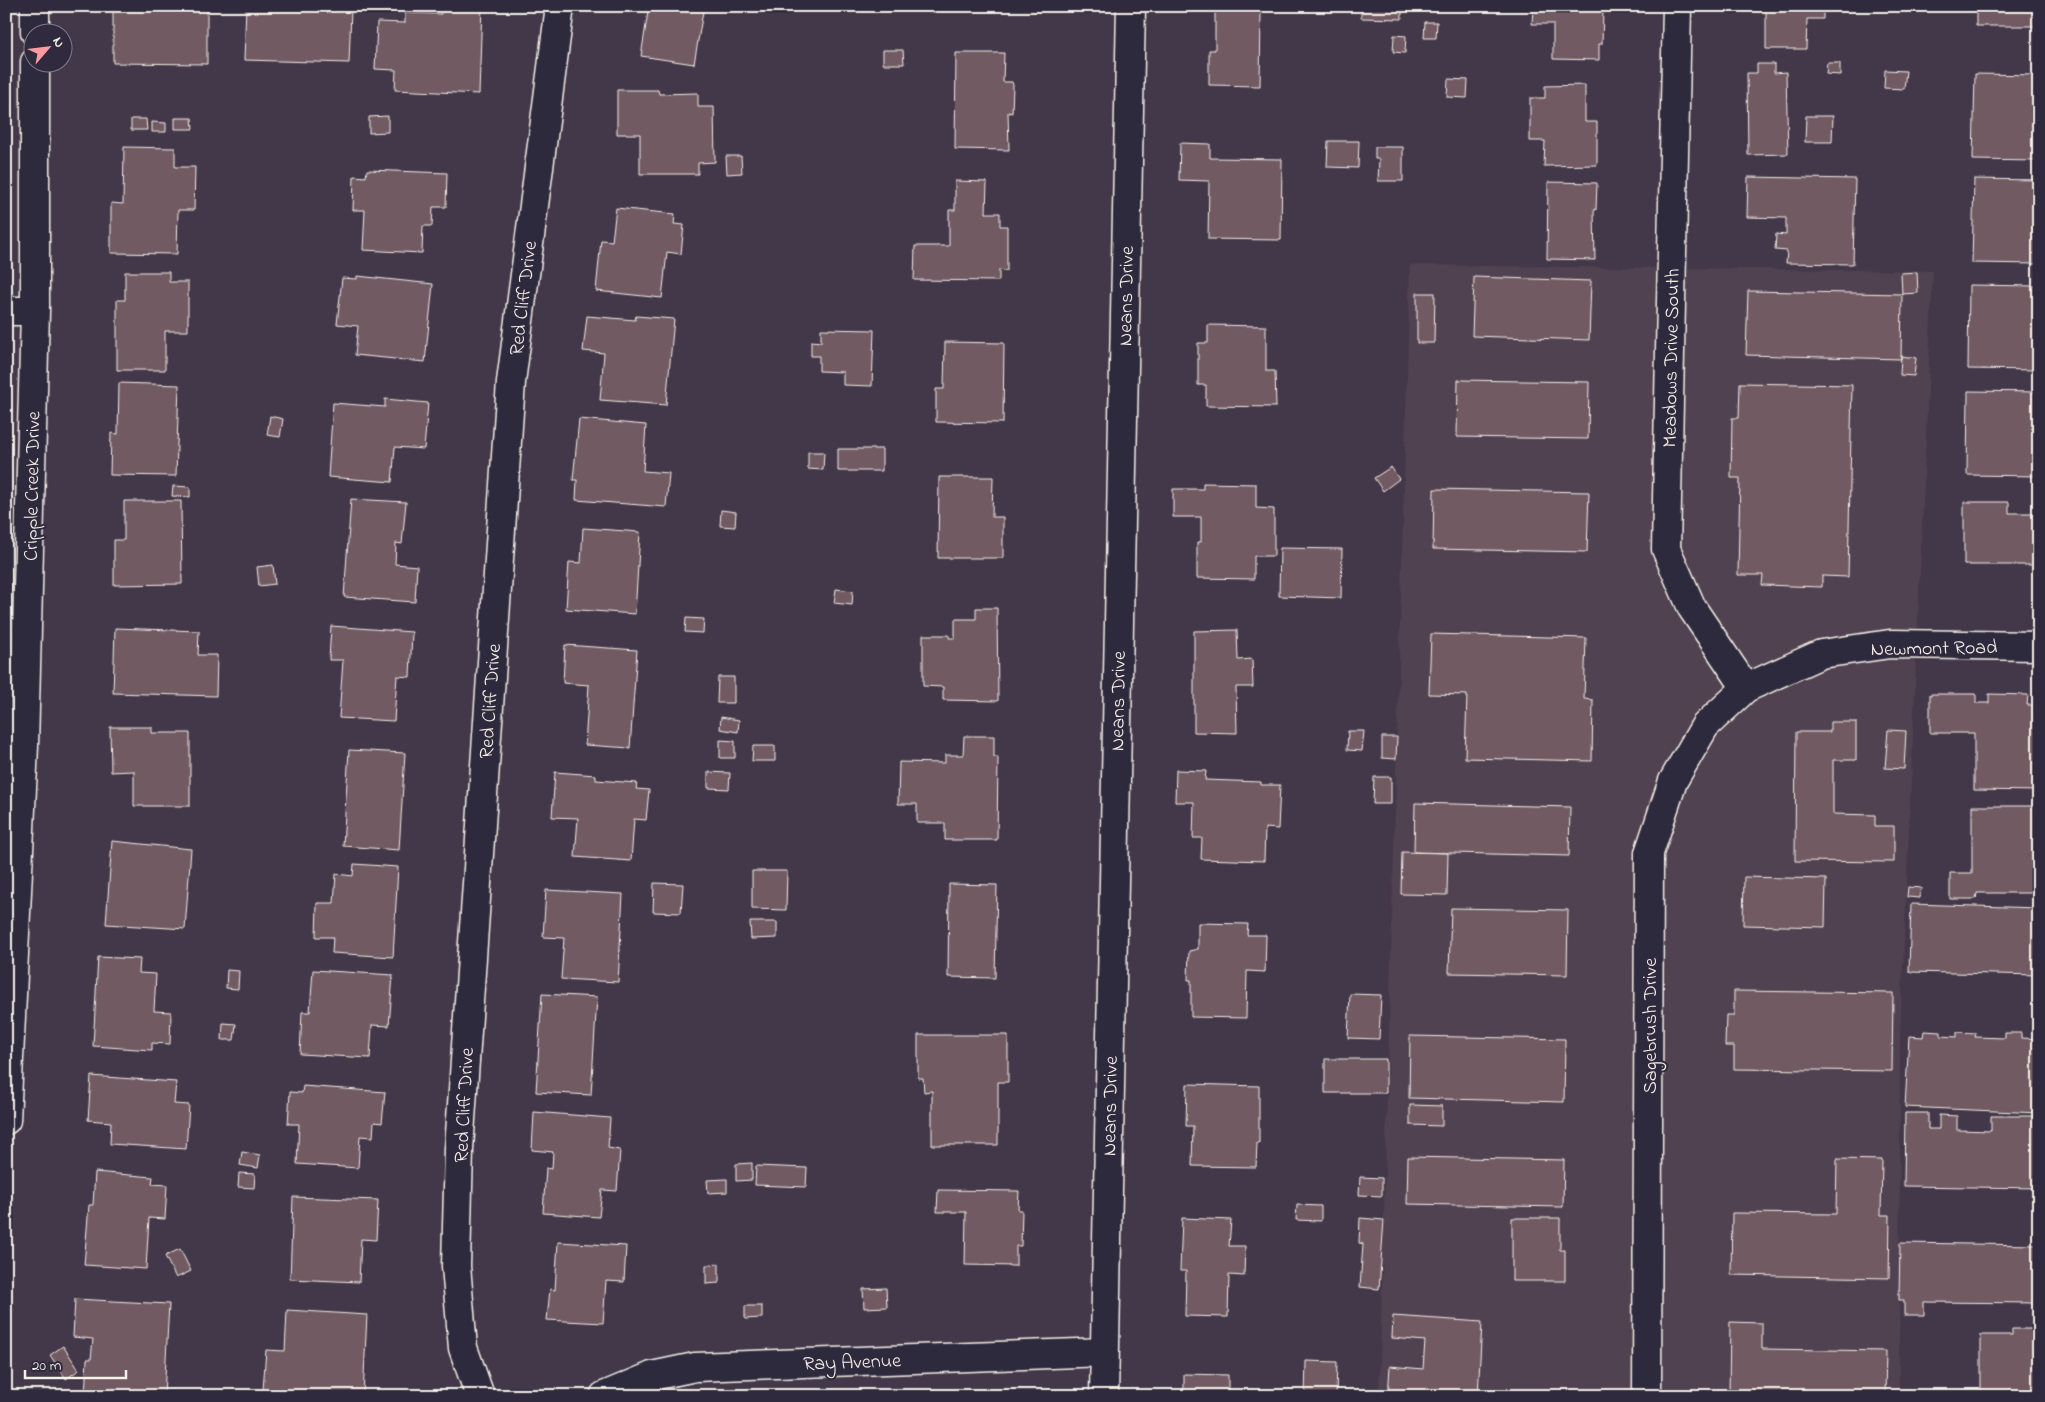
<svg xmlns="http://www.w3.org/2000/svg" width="2045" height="1402" font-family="'Indie Flower',sans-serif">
<rect width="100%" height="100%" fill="#433849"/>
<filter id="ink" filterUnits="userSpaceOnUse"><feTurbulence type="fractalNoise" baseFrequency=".02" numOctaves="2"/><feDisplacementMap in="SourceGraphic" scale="10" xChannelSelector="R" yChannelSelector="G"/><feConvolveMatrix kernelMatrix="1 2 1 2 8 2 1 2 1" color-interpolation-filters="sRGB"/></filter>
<g filter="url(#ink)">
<path fill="#514251" d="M1410 265 1933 271 1900 1036 1899 1396H1379Z"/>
<path fill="#725a64" stroke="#f4f1e8" d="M157 6H210V10H207V64L113 63V8Z
M246 6H319V9L351 10 349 63 244 60Z
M441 6H482L479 94 395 90 396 70 375 69 377 22 405 23V13L441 14Z
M633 6H704L694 64 641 56 648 12 632 10Z
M1361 6H1402V19L1361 18Z
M1533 6H1600V11H1603L1602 44H1599V60L1553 59V24H1532Z
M1766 6H1823V19H1807L1806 49H1766Z
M1976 6H2039V26H1976Z
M1215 10 1261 11 1260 86 1209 85V50H1215Z
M1425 22H1437L1436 38H1424Z
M1394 35 1406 36 1405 53 1393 52Z
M883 50H903L904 64H883Z
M956 53H1004L1003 82H1012L1013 85 1012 113 1008 112 1009 150 955 149Z
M1827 63H1840V75L1826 74Z
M1757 64H1774V73L1786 72 1788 154 1748 155 1747 73H1757Z
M1885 70 1906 71 1904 89 1884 88Z
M1975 74 2039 75V161L1973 160Z
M1448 79 1468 80 1467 98 1447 97Z
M1585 85V122H1597V165L1544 166 1545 141H1530V98H1545V86Z
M617 90H658L659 94 698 93V107H714L715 162 698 163V174H640V134H617Z
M388 116V132L369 133V117Z
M1806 116H1833L1832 142H1805Z
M175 118H192L193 129H175Z
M131 119H146L147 130H131Z
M152 122 166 123V132H152Z
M1328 141H1359L1358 168 1327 167Z
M1180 143 1210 144V158L1282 159 1281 240 1208 239 1209 181 1179 180Z
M124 147 175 148V167H195L194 210H178L177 254 111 253V203L123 204Z
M1375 147H1403V181H1378L1379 159H1375Z
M726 156H741L742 173 727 174Z
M367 170 447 173 446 207H433L432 226H423L422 253 363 250 365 210H353L354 176 366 177Z
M1748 177 1855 179 1853 264 1786 263 1787 251 1775 250 1776 234 1786 235V218L1747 217Z
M1974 179 2039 180V264L1972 263Z
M955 181 987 182 986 213H1000V226H1007V271L999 270V281L914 280 915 246H949V210H955Z
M1548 182 1597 183 1596 210H1594L1595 260 1547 259Z
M616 208 675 214 674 224 684 225 681 254 667 252 662 298 596 291 601 240 612 241Z
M125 272H169V282H188V331H165V370H117V300H125Z
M1917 272 1918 293 1902 294 1901 273Z
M357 276 433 284 425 362 355 355 358 326 337 324 342 278 357 279Z
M1474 277 1591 281 1589 340 1472 336Z
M1969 285 2038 286 2039 370 1968 369Z
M1748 291 1902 294 1901 359 1746 355Z
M1417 293H1435L1434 343H1417Z
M587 316 635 320 636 316 674 319 666 405 600 400 604 353 583 351Z
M1208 325 1266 326V371H1275L1276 407 1206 406V385H1198V343H1208Z
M821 329 874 330 872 386 843 385V372L819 371V356H811V341L821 342Z
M945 342 1004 343 1003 423 936 422V389H944Z
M1901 356 1916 358 1914 376 1900 375Z
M1458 380 1589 382 1588 439 1457 437Z
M119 383 179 385 176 476 110 475 111 433 118 434Z
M1740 383 1852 385 1848 577 1822 576V587L1762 585 1763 575H1738L1740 478H1731L1732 418H1739Z
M1968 391 2038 392 2039 476 1967 475Z
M385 399 428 403 424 449 395 447 392 482 328 477 333 403 385 407Z
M270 416 283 419 280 437 267 435Z
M579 419 646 425 643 471 669 473 666 507 576 500 577 480H573Z
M838 449H882V471H838Z
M808 452H824L823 470 808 469Z
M1391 467 1399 479 1383 491 1374 478Z
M939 477H993L992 517H1003V558H938Z
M1203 483 1256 484V508L1274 509V556H1254V579L1197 578V542H1201V517H1173V489H1203Z
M173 486 190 487V497L172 496Z
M1434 489 1589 492 1587 552 1433 549Z
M351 499 406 502 402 544 396 543 395 564 417 566 415 602 344 597Z
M124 501H181L182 584 114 585V540H124Z
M1964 502H2009V513H2036V503H2039V565H1964Z
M721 510 736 512 735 527 720 526Z
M583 528 640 532 635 614 566 609 569 562 581 563Z
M1280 548 1342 549 1341 598 1279 596Z
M273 565 275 584 259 586 257 567Z
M836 589 853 591 852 605 834 603Z
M976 608H997L998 701 943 700V687L923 686V635H949V638H955V619H976Z
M686 618 704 619 703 633 685 632Z
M331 626 412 632 410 677 397 676 394 721 339 718 343 660H329Z
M115 628 199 631 198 655H217L216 696 113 693Z
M1237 630 1238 660 1252 659 1253 687H1236L1237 733 1194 732V631Z
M1431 634 1586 638 1584 699 1593 700 1592 761 1465 758 1467 695 1429 694Z
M565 645 637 650 630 748 585 745 589 685 563 683Z
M718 677H734V703H717Z
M1930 694H1976V703H1989V694L2028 695 2027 705H2039V791L1974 790V733H1930Z
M721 717 739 720 738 732 720 729Z
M1830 722H1856V760H1833V814L1875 815V826H1894V862L1795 861 1796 732H1830Z
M110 727H152V733H190V806H134V771L111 772Z
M1888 730 1906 731 1904 769 1885 768Z
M1348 731H1364L1362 751 1347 750Z
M964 736H994V757H998L997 840H945V823H917V804H898L899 762 945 763V755H963Z
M1382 737H1397L1396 759 1382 758Z
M720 740 735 741V758H720Z
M753 746H775V761H752Z
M349 750 405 753 399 850 343 846Z
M1176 770 1206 771 1205 780 1261 782V785H1280L1278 829 1265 828 1264 861 1201 859 1202 838H1193L1194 802H1175Z
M555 772 596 775V780L637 783 636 789 649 790 646 820 634 819 631 861 575 857 578 818 552 817Z
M708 772 730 773 729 789 708 788Z
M1374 777H1391V804H1373Z
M1415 803 1570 807 1569 856 1414 852Z
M1972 806H2039V893H1977L1976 899H1950V873H1972Z
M112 841 191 849 185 929 106 924Z
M1402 852 1448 853 1447 895 1401 894Z
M354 864 398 867 393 957 332 953 333 937H316L317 903H334L336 874 353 876Z
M752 871H787L786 910 752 909Z
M1744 877 1826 879 1825 927 1743 925Z
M654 883 683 884 681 913 653 912Z
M949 884 997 885 995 978 948 977Z
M1908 887 1921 888 1920 898 1907 897Z
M546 890 623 894 618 982 561 979 564 938 543 937Z
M1911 904 2039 908V975L1909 972Z
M1451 908 1568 910 1567 975 1449 973Z
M750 922H777V938L751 939Z
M1198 923 1248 924 1247 935H1266L1265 972 1247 971 1246 1018 1191 1017V980H1188L1189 951 1198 949Z
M98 957 140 959 139 973 156 974 154 1011 171 1012 170 1044 152 1043V1050L93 1046Z
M227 970 239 971 238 989 226 988Z
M313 970 393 975 389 1026 372 1025 370 1058 300 1054 302 1012H310Z
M1734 991 1893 993 1892 1071 1734 1069V1046H1725L1726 1015H1734Z
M542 994 597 997 591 1095 536 1092Z
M1350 994 1381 995 1379 1039 1348 1038Z
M223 1023 236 1024 234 1040H222Z
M1924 1031 1941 1032V1036L1957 1037V1032L1976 1033 1975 1037 2005 1038V1033H2021V1038L2039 1039V1113L1905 1107 1909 1036 1923 1037Z
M918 1035H1008V1082H998V1145H932V1091L924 1092 923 1078H918Z
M1410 1036 1565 1039 1564 1102 1409 1098Z
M1325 1059H1386V1093H1325Z
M91 1076 176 1082 174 1104 189 1105 186 1149 110 1144 111 1122 88 1120Z
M1187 1084 1259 1086V1143H1257L1256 1167 1192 1166 1193 1126H1186Z
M303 1086 385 1092 382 1123 374 1122 373 1137 360 1136 358 1168 297 1164 299 1124H288L290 1092 302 1093Z
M1410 1105 1442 1106V1126L1410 1125Z
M534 1112 610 1118 608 1148 620 1150 617 1191 602 1190 599 1217 543 1213 546 1168 552 1169 553 1152 532 1150Z
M1905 1113H1928V1129H1939V1115L1957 1116V1130L1991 1131V1116H2037L2039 1188 1904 1186Z
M242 1152 260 1155 258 1168 240 1165Z
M1408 1157 1564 1160 1563 1207 1407 1204Z
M1837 1159 1882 1160 1881 1215H1890L1889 1278 1731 1275 1732 1213 1836 1214Z
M752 1163V1180L736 1181V1164Z
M756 1166 807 1168 806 1187 755 1185Z
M95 1172 153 1177 152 1184 167 1185 165 1219 149 1218 146 1269 84 1265 89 1205H93Z
M239 1173 255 1174 254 1188 238 1187Z
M1360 1177 1382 1178V1196L1359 1195Z
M727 1179V1192L708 1193 707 1180Z
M938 1190 1019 1191 1018 1210H1022L1021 1246H1016V1266L965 1265 966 1212H937Z
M293 1197 378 1200 376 1240 361 1239 359 1282 290 1279Z
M1297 1205 1321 1206V1221L1296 1220Z
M1182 1218 1231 1220 1229 1246H1245L1244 1276 1229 1275 1228 1317 1185 1316 1186 1271H1180Z
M1360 1218 1384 1220 1379 1289 1360 1287 1363 1244 1359 1243Z
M1512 1218H1560V1250H1565V1281H1512Z
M558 1242 626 1246 624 1282 606 1281 603 1323 547 1320 550 1289 555 1290Z
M1900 1243 2039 1245V1303L1924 1302V1315H1904V1300H1899Z
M180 1249 191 1271 176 1278 165 1256Z
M719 1264V1283L706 1284V1265Z
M886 1288 887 1307 864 1308 863 1289Z
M75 1299 169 1304 164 1396H85L87 1359H91L93 1339 73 1337Z
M745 1306H762V1318L745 1319Z
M287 1310 367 1315 363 1396 263 1390 266 1350 285 1351Z
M1393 1316 1482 1322 1478 1396H1388L1390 1366 1423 1369 1425 1341 1392 1338Z
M1730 1322 1762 1323V1349L1886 1351 1885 1396H1729Z
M2012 1329H2033V1336H2039V1396H1981V1335H2012Z
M63 1346 79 1370 66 1379 50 1355Z
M1306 1361 1337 1362 1336 1396H1305Z
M1184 1374 1228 1375V1396H1184Z"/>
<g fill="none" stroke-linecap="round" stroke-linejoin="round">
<defs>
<path id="street" d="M35 6V32
M1677 6 1666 549 1692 608 1746 688
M6 311H35
M6 1120 24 746 35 311V62
M480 1396 463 1348 456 1266 459 1149 511 382 560 6
M604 1396 652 1376 695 1367 1105 1352
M1104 1396 1131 6
M1647 1396 1649 853 1673 781 1705 726 1746 688 1821 654 1890 644 2039 646"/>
</defs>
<use href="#street" stroke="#f4f1e8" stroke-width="31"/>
<use href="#street" stroke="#2f2a3d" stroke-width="28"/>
</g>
</g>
<g text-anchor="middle" stroke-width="4" stroke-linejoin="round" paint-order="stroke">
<g font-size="20" fill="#f4f1e8" stroke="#2f2a3d">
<text transform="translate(1125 296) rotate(-89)" y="7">Neans Drive</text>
<text transform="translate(522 298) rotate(-83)" y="7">Red Cliff Drive</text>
<text transform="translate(1670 358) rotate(-89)" y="7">Meadows Drive South</text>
<text transform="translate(31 486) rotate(-89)" y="7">Cripple Creek Drive</text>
<text transform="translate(1934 647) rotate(-1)" y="7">Newmont Road</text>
<text transform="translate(489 701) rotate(-86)" y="7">Red Cliff Drive</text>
<text transform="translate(1117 701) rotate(-89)" y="7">Neans Drive</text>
<text transform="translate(1649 1026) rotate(-90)" y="7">Sagebrush Drive</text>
<text transform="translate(463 1105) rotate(-87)" y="7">Red Cliff Drive</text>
<text transform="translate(1109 1106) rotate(-89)" y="7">Neans Drive</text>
<text transform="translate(852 1361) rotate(-2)" y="7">Ray Avenue</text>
</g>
</g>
<rect width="2045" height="1402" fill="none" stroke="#2f2a3d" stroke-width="25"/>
<rect x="12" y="12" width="2020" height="1377" fill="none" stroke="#f4f1e8" stroke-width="2" filter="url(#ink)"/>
<g transform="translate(48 48) rotate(62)"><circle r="24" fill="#2f2a3d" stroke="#7e7a81"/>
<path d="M0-4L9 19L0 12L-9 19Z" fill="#ff9aa2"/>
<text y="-8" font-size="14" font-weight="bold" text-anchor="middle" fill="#f4f1e8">N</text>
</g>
<path d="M25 1370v8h101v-8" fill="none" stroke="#f4f1e8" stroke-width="2.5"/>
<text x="32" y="1370" font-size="15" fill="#f4f1e8" stroke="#2f2a3d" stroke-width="4" paint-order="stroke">20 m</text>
</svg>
